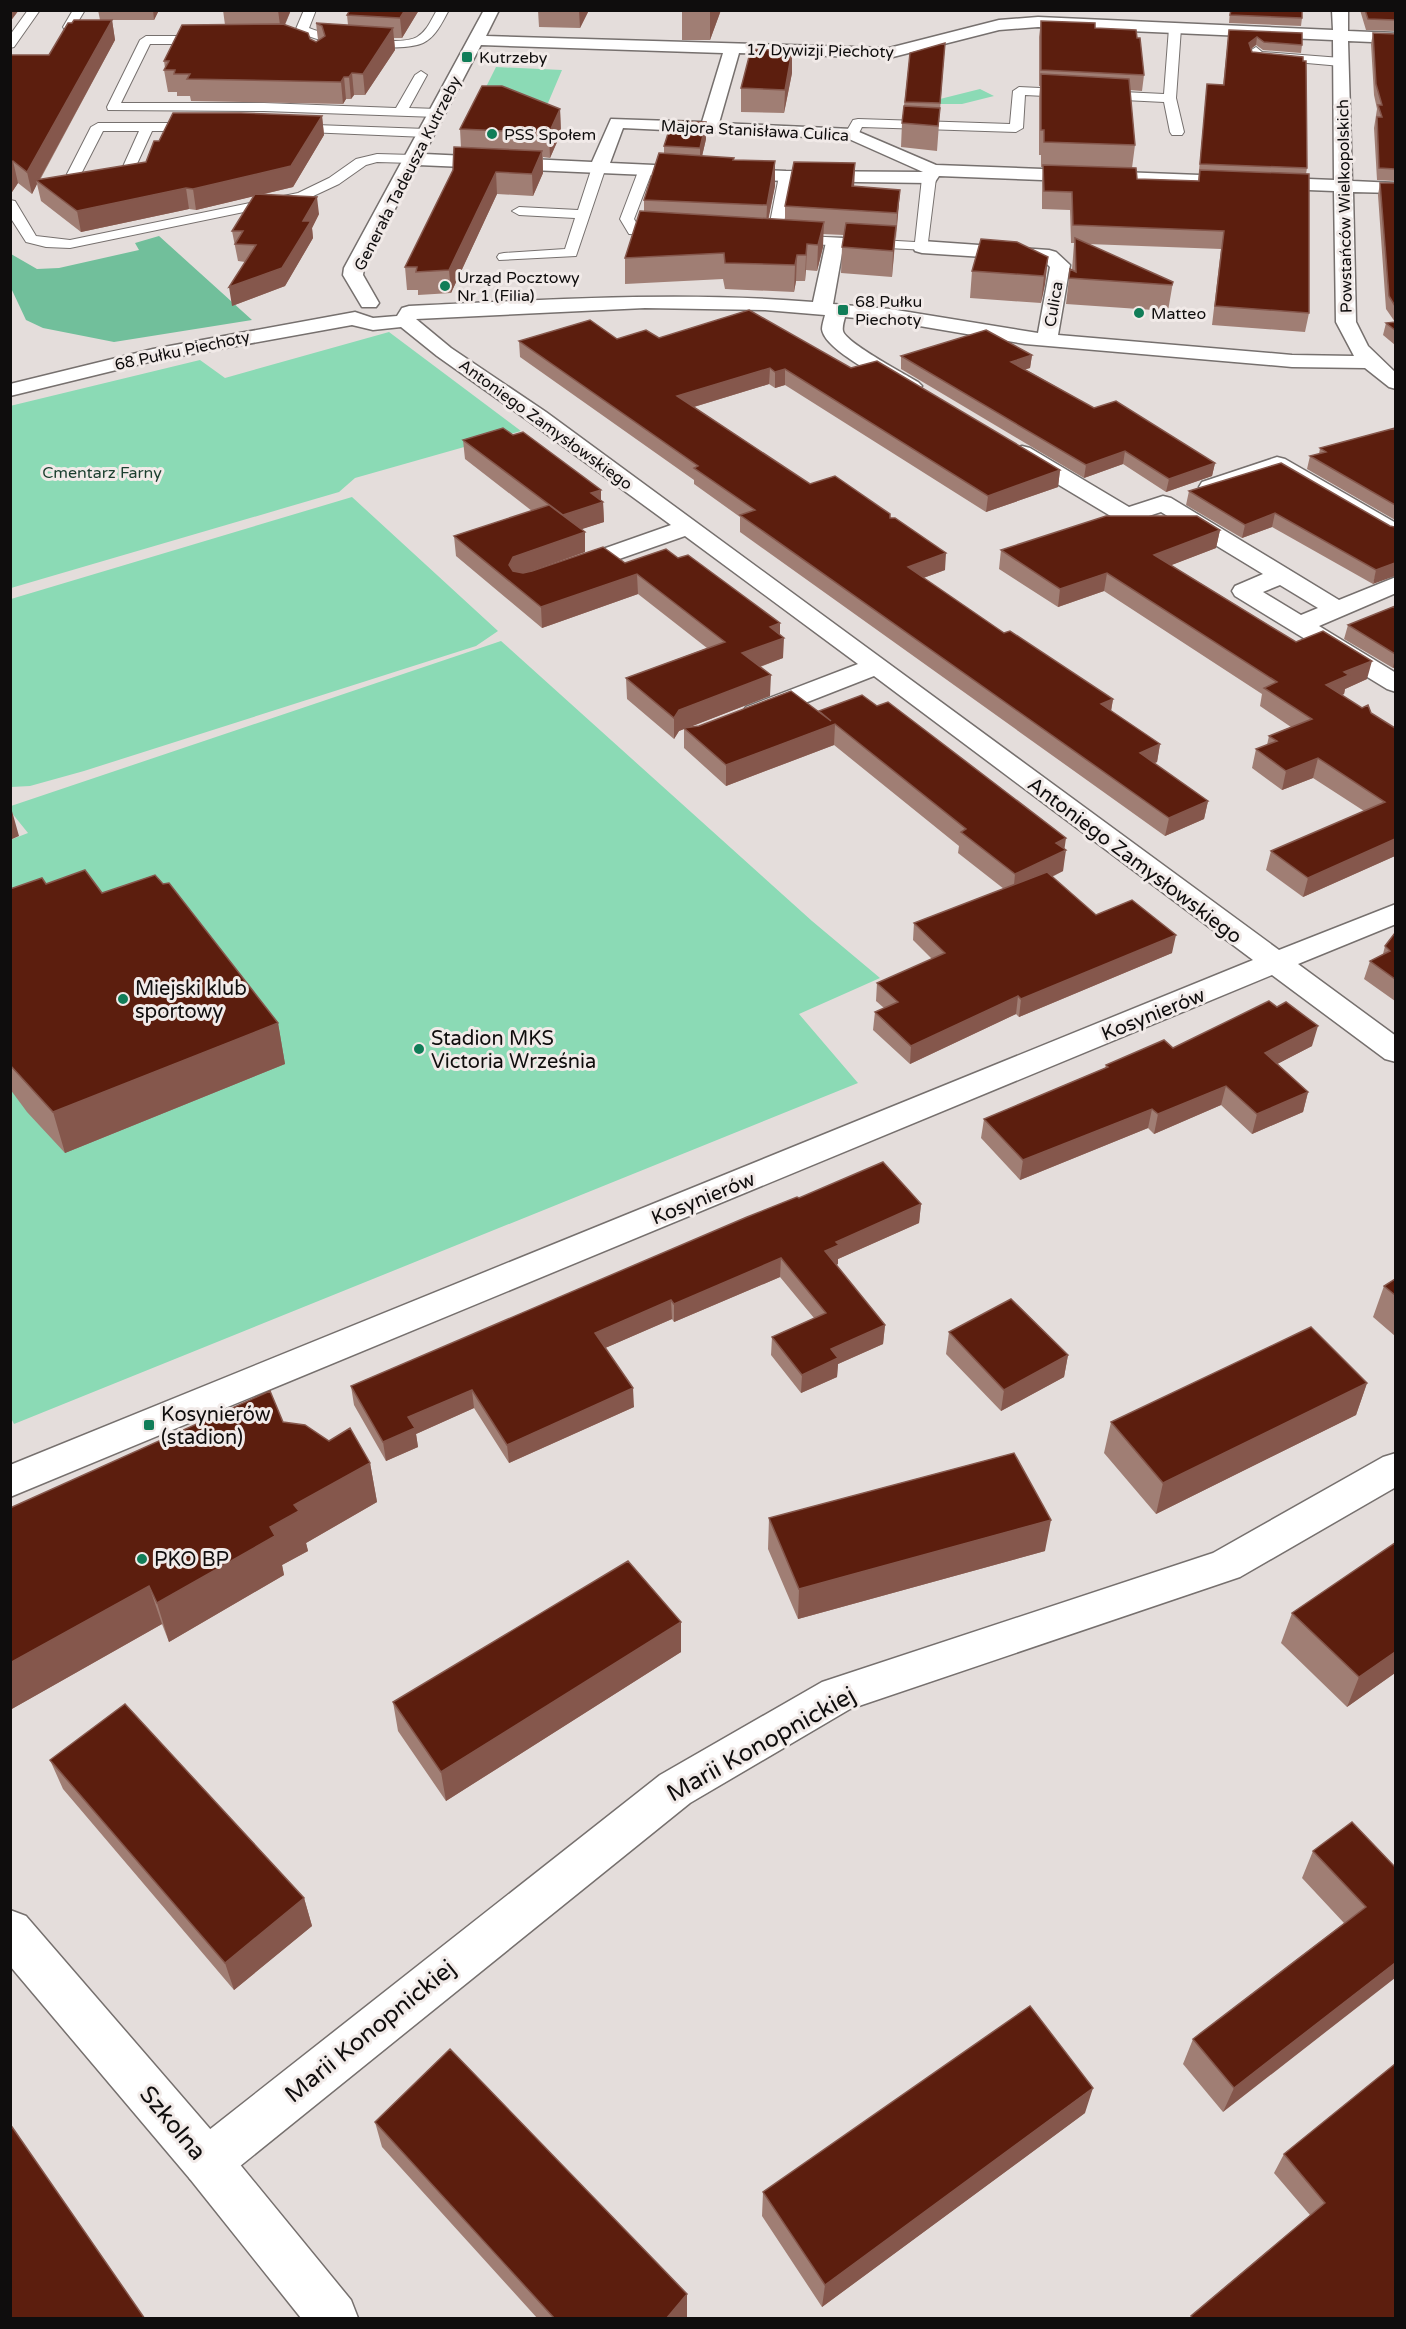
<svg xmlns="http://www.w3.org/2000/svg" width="1406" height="2329" font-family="'Varela Round',sans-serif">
<rect width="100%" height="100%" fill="#e4dddb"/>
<path fill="#8bdab5" d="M496 67 562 70 548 103 483 101 484 91Z
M980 89 994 96 962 104H932L928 102Z
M389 332 521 431 355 478 339 492 11 588 10 406 200 360 225 378Z
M352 497 498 631 476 646 84 771 30 786 11 787V599Z
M501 641 812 921 880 978 799 1014 858 1083 14 1424 11 1418 10 840 28 833 11 812V806Z"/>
<path fill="#71bf9b" d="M159 236 252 320 114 342 43 328 26 320 11 288 12 279 11 278V254L37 269 59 268 139 250 135 243Z"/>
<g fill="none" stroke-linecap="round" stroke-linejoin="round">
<defs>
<path id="lane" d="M28 10H40L14 47 10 48V35Z
M73 10H85L73 30H65L63 27Z
M304 10H316L309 28C327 36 400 47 417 37 427 31 431 20 437 10H449C442 22 436 37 423 43 402 53 313 46 296 29Z
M1175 24 1181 28 1176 98 1184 132 1182 135H1172L1170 132 1164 102 1025 95 1023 128 1016 132 862 127 857 137H847L845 134 853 120 858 119 1010 124 1013 91 1019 87 1164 94 1169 28Z
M146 36H210L216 40 210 44H150L121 103H264L396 108 415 75 421 71 427 75 409 108 437 109 444 113 437 117 264 111 108 110 107 107 140 40Z
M1256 47 1262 52 1341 58 1347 62 1341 66 1251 58 1250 51Z
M98 123H201L208 127 201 131H152L131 177 76 187 71 186 67 174 91 127ZM103 131H139L121 171 82 178 81 174Z
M288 124 426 129 433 133 426 137 283 131 281 128Z
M377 154 413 155 420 159 413 163 377 162 366 165 339 184 307 199 70 248 46 247 26 242 10 217V200L15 201 36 236 70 240 298 193 329 178 356 159Z
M599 163 606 167 576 256 499 260 497 257 499 254 504 253 565 249 575 218 519 215 512 211 519 207 578 210 592 167Z
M646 165 653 169 634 219 639 227 672 230 674 233 672 236 629 234 620 219 639 169Z
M786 172 793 176 781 238 774 242 755 240 753 237 755 234 768 233 779 176Z
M929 174 936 178 927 250 790 243 783 239 790 235 915 242 922 178Z"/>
<path id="street" d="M484 10H499L486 36 889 48 999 20 1038 17 1333 30 1332 10H1348V31L1396 33V43L1348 41 1352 181 1396 183V193L1353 192 1356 322 1368 346 1396 373V389L1389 387 1365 368 1292 367 1025 344 890 321 845 317C844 321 842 327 843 331 846 343 905 374 918 382L922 386 918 390 911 392 904 390C886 380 824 350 822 329 822 325 824 319 825 315L765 310 645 308 416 319 451 348 546 412 1279 950 1396 904V924L1298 964 1396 1036V1062L1385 1059 1272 975 10 1497V1465L1253 960 874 676 764 719 755 721 746 719 742 713 746 707 858 664 685 536 579 573 571 575 563 573 559 568 563 563 671 525 530 422 437 356 401 327 373 330 352 325 153 361 10 396V384L153 349 355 312 373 318 397 316 402 308 409 306C544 300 679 291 813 302L826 242 828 238H842L844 242 833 304 890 309 1038 333 1050 267 1044 261 922 253 915 251 913 247 915 243 922 241 1049 250 1056 252 1070 265 1058 335 1292 355 1354 356 1336 322 1334 191 939 176 935 182 929 183 786 181 418 165 364 268 363 275 379 303 376 307H362L343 275 344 268ZM1038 27 1333 40 1334 180 936 165 852 129 719 123 739 53 889 58 999 30ZM481 45 723 53 702 122 611 119 592 162 424 154ZM623 128 849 139 923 172 786 171 610 163Z
M1022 446 1030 448 1129 507 1163 496 1171 498 1339 600 1396 577V593L1319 626 1396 673V692L1387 689 1235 596 1232 591 1235 586 1263 574 1161 512 1127 523 1119 521 1014 458 1011 453 1014 448ZM1280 585 1318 608 1301 615 1263 592Z
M1277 457 1285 459 1396 523V540L1388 538 1275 472 1210 494 1202 492 1199 487 1202 482Z
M1396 1453V1487L1240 1577 850 1709 690 1803 224 2179 207 2186 190 2179 183 2162 190 2145 660 1775 822 1682 1213 1553 1383 1457Z"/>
<path id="secondary" d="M10 1910 26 1916 224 2145 351 2300 358 2318H301L190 2179 10 1966Z"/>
</defs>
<use href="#lane" stroke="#76706e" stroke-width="2"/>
<use href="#street" stroke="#76706e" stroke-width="3"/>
<use href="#secondary" stroke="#76706e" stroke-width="3"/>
<use href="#lane" fill="#fff" fill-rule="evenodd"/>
<use href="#street" fill="#fff" fill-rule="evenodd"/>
<use href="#secondary" fill="#fff" fill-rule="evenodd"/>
</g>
<path fill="#a07e74" d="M98 10H159L154 20H100Z
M223 10H291L285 25 316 42 318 40 316 23 348 25 347 15 419 10 402 38H394L395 50 365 95H354L351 99H346L343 104 191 101 190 96H177V92H168L164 70 165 68 164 61 225 25Z
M538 10H589L580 28 539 27Z
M682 10H721L710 40H682Z
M1229 10H1302V18L1301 26 1229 23 1230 11Z
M1360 10H1395V31L1366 30Z
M112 20 115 40 40 180 146 162 159 141 322 116 324 135 293 187 260 195 319 214 312 228 313 238 285 286 232 306 245 262 238 261 232 231 254 196 196 210 189 209 81 232 41 201 37 184 32 194 18 183 10 195V55H49Z
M1041 21 1095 28 1137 38 1144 75 1142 91 1130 90 1135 145 1132 168 1137 179 1198 181 1207 84 1223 85 1229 30 1302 45 1301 53 1263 50 1256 45 1251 49 1307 168 1306 174 1309 313 1305 332 1212 325 1221 249 1088 244 1173 282 1168 311 1066 304 1069 278 1072 270 1074 243H1071L1070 210 1042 209V182L1043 167H1041V155H1039V98L1040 86H1039V37Z
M1373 33 1395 34V181L1377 180 1374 128 1377 109 1374 95 1371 44Z
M945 43 937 151 901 147 902 123 910 53Z
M792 73 784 113 741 112V88Z
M560 109 561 133 550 158 543 157V173L533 196 497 194 451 293 418 295V290H407L405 267 453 170 461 148 460 129Z
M706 122V139L702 156 734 160 775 186 768 219 785 220V206L855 163 854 186 900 190 892 277 841 273 842 247 844 235 823 234V247L817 271 806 270 805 281H796L794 292 725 289 723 279 625 284V258L644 212V200L664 153V146Z
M1380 183H1395V322L1386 309 1378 195Z
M1048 257 1045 284 1041 303 970 298 972 271Z
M1395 322V345L1383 335 1386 323Z
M659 338 851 368 1060 470 1058 487 986 512 785 385 775 388 769 384 694 407 810 484 890 518 945 570 923 578 1004 633 1113 699 1111 711 1160 744 1157 762 1154 763 1208 801 1204 819 1165 836 740 532V517L694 484V480L520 357 519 341Z
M1032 355 1030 368 1025 369 1094 408 1215 463 1212 476 1166 492 1123 464 1084 478 901 369V356Z
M1395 428V520L1307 469 1310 456 1319 454 1320 448Z
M513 435 601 490V501L603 502 604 522 581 529 585 532V552L529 572 625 563 780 634 783 658 760 667 770 696 689 727 819 712 1064 849 1063 871 1052 877 1096 915 1172 953 1019 1017 1016 1014 910 1064 873 1030 875 1012 884 1008 876 1001 877 983 932 959 913 940 914 923 1004 889 958 853 959 846 834 745 726 786 684 748V729L679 731 674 739 627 699 626 678 707 648 638 594 542 628 456 556 454 536 532 511 465 459 463 440Z
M1189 491 1390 526 1373 584 1272 527 1242 538 1186 505Z
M1220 530 1216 548 1171 565 1296 642 1367 679 1345 689 1344 694 1342 695 1362 708 1368 705 1395 856 1303 897 1266 870 1271 851 1364 811 1313 778 1282 790 1252 768 1256 749 1267 745 1269 736 1291 727 1260 706 1262 694 1104 591 1058 607 999 569 1001 550Z
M1395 606V667L1393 668 1344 639 1348 625Z
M46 884 102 893 278 1023 285 1064 65 1153 27 1112 10 1089V889Z
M1395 933V1001L1364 979 1370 961 1383 954 1385 946Z
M1312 1046 1277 1064 1308 1092 1303 1112 1252 1134 1221 1105 1154 1134 1148 1128 1020 1180 981 1138 984 1119 1105 1068 1106 1065 1173 1048Z
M799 1198 921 1204 919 1223 838 1259V1264L836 1265 885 1325 883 1344 838 1364 837 1377 801 1393 771 1355 772 1337 814 1318 780 1277 674 1322 672 1319 605 1348 634 1407 509 1463 474 1408 416 1434 418 1447 386 1461 354 1405 351 1386Z
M1395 1279V1336L1373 1317 1384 1286Z
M949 1332 1068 1355 1064 1377 1001 1411 946 1354Z
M1367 1383 1356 1415 1156 1514 1104 1453 1111 1422Z
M283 1422 329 1441 370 1463 377 1502 306 1543 308 1551 282 1565 284 1575 169 1642 162 1624 10 1710V1508Z
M769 1518 1045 1551 798 1619 768 1549Z
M1395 1543V1673L1347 1707 1281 1643 1292 1613Z
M681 1622V1652L446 1801 398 1731 393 1702Z
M50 1760 304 1898 312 1926 234 1990 63 1789Z
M1313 1851 1395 1867 1223 2112 1183 2064 1193 2039 1344 1923 1302 1878Z
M1395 2064V2319H1190L1191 2316 1310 2215 1274 2173 1284 2154Z
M1085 2113 822 2307 762 2216 763 2192Z
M375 2122 687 2294V2317L686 2319H538L382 2147Z"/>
<path fill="#85574c" d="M10 10H19L10 22Z
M153 10H159L154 20Z
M278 10H291L281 33Z
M405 10H419L402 38 400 18Z
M579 10H589L580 28Z
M710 10H721L710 40Z
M112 20 115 40 38 182 36 180 37 184 32 194 27 172Z
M393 28 395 50 365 95 363 74Z
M1257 37 1256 45 1248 51 1249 43Z
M792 51V73L784 113 785 90Z
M352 73 354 95 351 99 349 77Z
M344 77 346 99 343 104 341 82Z
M560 109 561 133 550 158 549 133Z
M322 116 324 135 293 187 196 210 193 189Z
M706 122V139L700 165V148Z
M542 151 543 173 533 196 532 174Z
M13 161 18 183 10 195V165Z
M775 161V186L766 231 767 205Z
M855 163 854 188 851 211 852 186Z
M496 172 497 194 451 293 449 270Z
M186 188 189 209 81 232 77 211Z
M900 190 898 215 896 239 897 213Z
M317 197 319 214 312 228 313 238 285 286 232 306 229 287 303 221Z
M824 222 823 247 817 271 818 245Z
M896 226 894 252 892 277 893 251Z
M807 244 806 270 805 281 806 255Z
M797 255 796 281 794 292 795 265Z
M1048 257 1045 284 1041 303 1044 276Z
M1032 355 1030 368 1010 374 1011 362Z
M770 368 769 384 677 412V396Z
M785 369V385L775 388V372Z
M1125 451 1123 464 1084 478 1086 465Z
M1215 463 1212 476 1166 492 1169 479Z
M1060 470 1058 487 986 512 988 496Z
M601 490V503L603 502 604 522 564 535 563 515 591 493Z
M1275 513 1272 527 1242 538 1245 525Z
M1220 530 1216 548 1151 573 1154 555Z
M585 532V552L514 577 509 565 513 557Z
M946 553 945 570 907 584 908 567Z
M1395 563V576L1373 584 1376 570Z
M1107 573 1104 591 1058 607 1060 589Z
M637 574 638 594 542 628 541 607Z
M780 623V639L784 638 783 658 742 673V653L770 627Z
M1395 658V667L1393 668Z
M1372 661 1367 679 1345 689 1344 694 1321 704 1326 685 1344 672Z
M771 675 770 696 685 729 684 728V729L679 731 674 739V718L679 710Z
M1113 699 1110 717 1101 704Z
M835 724 834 745 726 786V765Z
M1160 744 1157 762 1137 771 1140 753Z
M1318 758 1313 778 1282 790 1286 771Z
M1208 801 1204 819 1165 836 1169 818Z
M10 804 19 836 10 840Z
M1066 838 1064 852 1066 850 1063 871 1013 895 1015 874 1056 843Z
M1395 839V856L1303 897 1308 878Z
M1176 935 1172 953 1019 1017 1021 999Z
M1018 996 1016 1014 910 1064 911 1046Z
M278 1023 285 1064 65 1153 53 1112Z
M1318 1026 1312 1046 1260 1073 1265 1053Z
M1226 1086 1221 1105 1154 1134 1158 1114Z
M1308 1092 1303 1112 1252 1134 1257 1114Z
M1152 1109 1148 1128 1020 1180 1023 1160Z
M921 1204 919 1223 838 1259V1264L824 1270 825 1251 836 1242Z
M781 1258 780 1277 674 1322V1304Z
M671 1300 672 1319 596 1352 595 1333Z
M885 1325 883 1344 838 1364 837 1377 801 1393 802 1375 831 1349Z
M1068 1355 1064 1377 1001 1411 1004 1390Z
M1367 1383 1356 1415 1156 1514 1163 1483Z
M633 1388 634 1407 509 1463 507 1445Z
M472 1390 474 1408 416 1434 418 1447 386 1461 383 1442 408 1417Z
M370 1463 377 1502 306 1543 308 1551 282 1565 284 1575 169 1642 157 1603 270 1527 294 1505Z
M1051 1520 1045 1551 798 1619 799 1589Z
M149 1586 162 1624 10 1710V1663Z
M681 1622V1652L446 1801 441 1772Z
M1395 1652V1673L1347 1707 1359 1677Z
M304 1898 312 1926 234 1990 225 1963Z
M1395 1963V1978L1223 2112 1234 2088Z
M1093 2088 1085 2113 822 2307 825 2285Z
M687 2294V2317L686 2319H666Z"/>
<path fill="#5c1e0e" stroke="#85574c" stroke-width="1.5" d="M350 10H405L400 18 347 15Z
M1231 10H1302V18L1230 15Z
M1365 10H1395V20L1368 19Z
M74 20H112L27 172 13 161 10 165V55H49L68 23H72Z
M1041 21 1095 23V28L1136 30 1137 38H1140L1144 75 1041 70Z
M316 23 393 28 363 74 352 73 349 77H344L341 82 187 79 190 74H174L175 70H164L169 61H164L182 25 283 24 308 33 310 39 316 42 325 36 322 26Z
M1229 30 1302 33V45L1264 42 1257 37 1249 43 1252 52 1303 57V61H1306L1307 168 1200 164 1207 84 1224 85Z
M1373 33 1395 34V169L1379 168 1377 117H1382L1378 105H1382L1376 84Z
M945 43 940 103 905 102 910 53Z
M751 49 792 51 785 90 741 88Z
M1041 74 1129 79 1135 145 1044 142V130H1041Z
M482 86H502L560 109 549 133 460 129Z
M904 106 940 108 938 126 902 123Z
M173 113H241L322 116 291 166 193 189 186 188 77 211 36 180 146 162 154 141H159Z
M672 121 706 122 700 148 664 146Z
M454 147 542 151 532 174 496 172 449 270 416 272 417 267H405L453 170Z
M659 153 734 158 733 160 775 161 767 205 644 200Z
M794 162 855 163 852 186 900 190 897 213 785 206Z
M1043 165 1136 168 1137 179 1199 181 1200 170 1309 174V313L1215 306 1224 231 1073 225 1072 192 1044 191Z
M1380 183H1395V306L1389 296Z
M255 194 317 197 303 221H311L282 268 229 287 256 245 235 244 243 231H232Z
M640 211 824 222 818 245 807 244 806 255H797L795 265 725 263 724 253 625 258Z
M846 223 896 226 893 251 842 247Z
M1075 238 1173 282 1172 285 1069 278 1070 269 1076 272Z
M981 239 1017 242 1048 257 1044 276 972 271Z
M749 310 851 368 877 361 1060 470 988 496 785 369 775 372 770 368 677 396 810 484 835 476 890 514V518H895L946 553 908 567 1004 633 1010 631 1113 699 1101 704 1160 744 1140 753 1208 801 1169 818 740 515 755 510 694 468 698 466 519 341 590 320 617 339 646 330 659 338Z
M1395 322V330L1386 323Z
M986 330 1032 355 1011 362 1094 408 1116 401 1215 463 1169 479 1125 451 1086 465 901 356Z
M503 428 513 435 523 432 601 490 591 493 603 502 563 515 463 440Z
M1395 428V505L1310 456 1326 452 1320 448Z
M1281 463 1390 526 1395 527V563L1376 570 1275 513 1245 525 1189 491Z
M549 505 585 532 513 557 509 565 513 571 523 573 532 571 603 547 625 563 666 549 678 558 688 555 780 623 770 627 784 638 742 653 771 675 679 710 674 718 626 678 725 642 637 574 541 607 454 536Z
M1106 516H1197L1220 530 1154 555 1296 642 1323 631 1372 661 1344 672 1349 675 1326 685 1362 708 1368 705 1371 713 1395 728V839L1308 878 1271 851 1385 802 1318 758 1286 771 1256 749 1277 741 1269 736 1312 719 1264 688 1277 682 1107 573 1060 589 1001 550Z
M1395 606V654L1348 625Z
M791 691 831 721 819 711 862 695 877 706 888 702 1066 838 1056 843 1066 850 1015 874 961 832 966 829 835 724 726 765 684 728 699 726Z
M85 870 102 893 155 875 163 884 169 883 278 1023 53 1112 10 1065V889L42 878 46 884Z
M1047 872 1096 915 1132 900 1176 935 1021 999 1018 996 911 1046 875 1012 898 1002 877 983 945 953 914 923Z
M1395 933V979L1370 961 1390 951 1385 946Z
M1269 1001 1277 1007 1286 1002 1318 1026 1265 1053 1308 1092 1257 1114 1226 1086 1158 1114 1152 1109 1023 1160 984 1119 1108 1067 1106 1065 1164 1040 1173 1048Z
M883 1162 921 1204 836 1242 839 1245 825 1251 885 1325 831 1349 838 1358 802 1375 772 1337 826 1313 781 1258 674 1304 671 1300 595 1333 633 1388 507 1445 472 1390 408 1417 415 1428 383 1442 351 1386 747 1217 797 1197 799 1198Z
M1395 1279V1295L1384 1286Z
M1011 1299 1068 1355 1004 1390 949 1332Z
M1311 1327 1367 1383 1163 1483 1111 1422Z
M270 1391 283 1422 305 1425 329 1441 350 1428 370 1463 294 1505 299 1511 270 1527 275 1536 157 1603 149 1586 10 1663V1508Z
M1014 1453 1051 1520 799 1589 769 1518Z
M1395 1543V1652L1359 1677 1292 1613Z
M628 1561 681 1622 441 1772 393 1702Z
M125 1704 304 1898 225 1963 50 1760Z
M1352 1822 1395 1867V1963L1234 2088 1193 2039 1366 1907 1313 1851Z
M1030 2006 1093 2088 825 2285 763 2192Z
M450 2049 687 2294 666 2319H555L375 2122Z
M1395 2064V2319H1193L1191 2316 1325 2203 1284 2154Z
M10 2124 145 2319H10Z"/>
<g fill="#117d58" stroke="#f1eae8" stroke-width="2">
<rect x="461" y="51" width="12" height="12" rx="3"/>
<circle cx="492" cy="134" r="6"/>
<circle cx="445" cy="286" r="6"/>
<rect x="837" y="304" width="12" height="12" rx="3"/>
<circle cx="1139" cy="313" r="6"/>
<circle cx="123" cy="999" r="6"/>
<circle cx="419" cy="1049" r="6"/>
<rect x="143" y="1419" width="12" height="12" rx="3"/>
<circle cx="142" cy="1559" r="6"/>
</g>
<g text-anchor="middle" stroke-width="6" stroke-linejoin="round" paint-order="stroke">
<g font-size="16" fill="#0f0d0d" stroke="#f1eae8">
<text transform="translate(820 50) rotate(1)" y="6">17 Dywizji Piechoty</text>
<text transform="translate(755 130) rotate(3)" y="6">Majora Stanisława Culica</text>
<text transform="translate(407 173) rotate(-63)" y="6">Generała Tadeusza Kutrzeby</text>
<text transform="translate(1344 206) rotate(-91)" y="6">Powstańców Wielkopolskich</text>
<text transform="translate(1053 304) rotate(-80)" y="6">Culica</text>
<text transform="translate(182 350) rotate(-12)" y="6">68 Pułku Piechoty</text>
<text transform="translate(546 424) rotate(36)" y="6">Antoniego Zamysłowskiego</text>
</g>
<g font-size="16" fill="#0f0d0d" stroke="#f1eae8" text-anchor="start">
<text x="479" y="63">Kutrzeby</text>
<text x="504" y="140">PSS Społem</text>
<text x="457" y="283">Urząd Pocztowy<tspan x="457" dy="18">Nr 1 (Filia)</tspan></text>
<text x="855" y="307">68 Pułku<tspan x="855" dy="18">Piechoty</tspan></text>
<text x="1151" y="319">Matteo</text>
</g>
<g font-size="16" fill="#1b3f2f" stroke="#f1eae8">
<text x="102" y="478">Cmentarz Farny</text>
</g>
<g font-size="20" fill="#0f0d0d" stroke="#f1eae8">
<text transform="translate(1135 860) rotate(37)" y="7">Antoniego Zamysłowskiego</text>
<text transform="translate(1153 1014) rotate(-22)" y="7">Kosynierów</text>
<text transform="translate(703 1198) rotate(-22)" y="7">Kosynierów</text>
</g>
<g font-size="20" fill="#0f0d0d" stroke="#f1eae8" text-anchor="start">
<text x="135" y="995">Miejski klub<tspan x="135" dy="23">sportowy</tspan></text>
<text x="431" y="1045">Stadion MKS<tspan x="431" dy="23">Victoria Września</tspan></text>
<text x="161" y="1421">Kosynierów<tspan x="161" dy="23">(stadion)</tspan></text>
<text x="154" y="1566">PKO BP</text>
</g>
<g font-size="24" fill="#0f0d0d" stroke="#f1eae8">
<text transform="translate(761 1744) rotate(-29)" y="8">Marii Konopnickiej</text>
<text transform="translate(370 2031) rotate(-39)" y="8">Marii Konopnickiej</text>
<text transform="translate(173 2123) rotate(50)" y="8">Szkolna</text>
</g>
</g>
<rect width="1406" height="2329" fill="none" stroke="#0f0d0d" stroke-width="24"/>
</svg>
